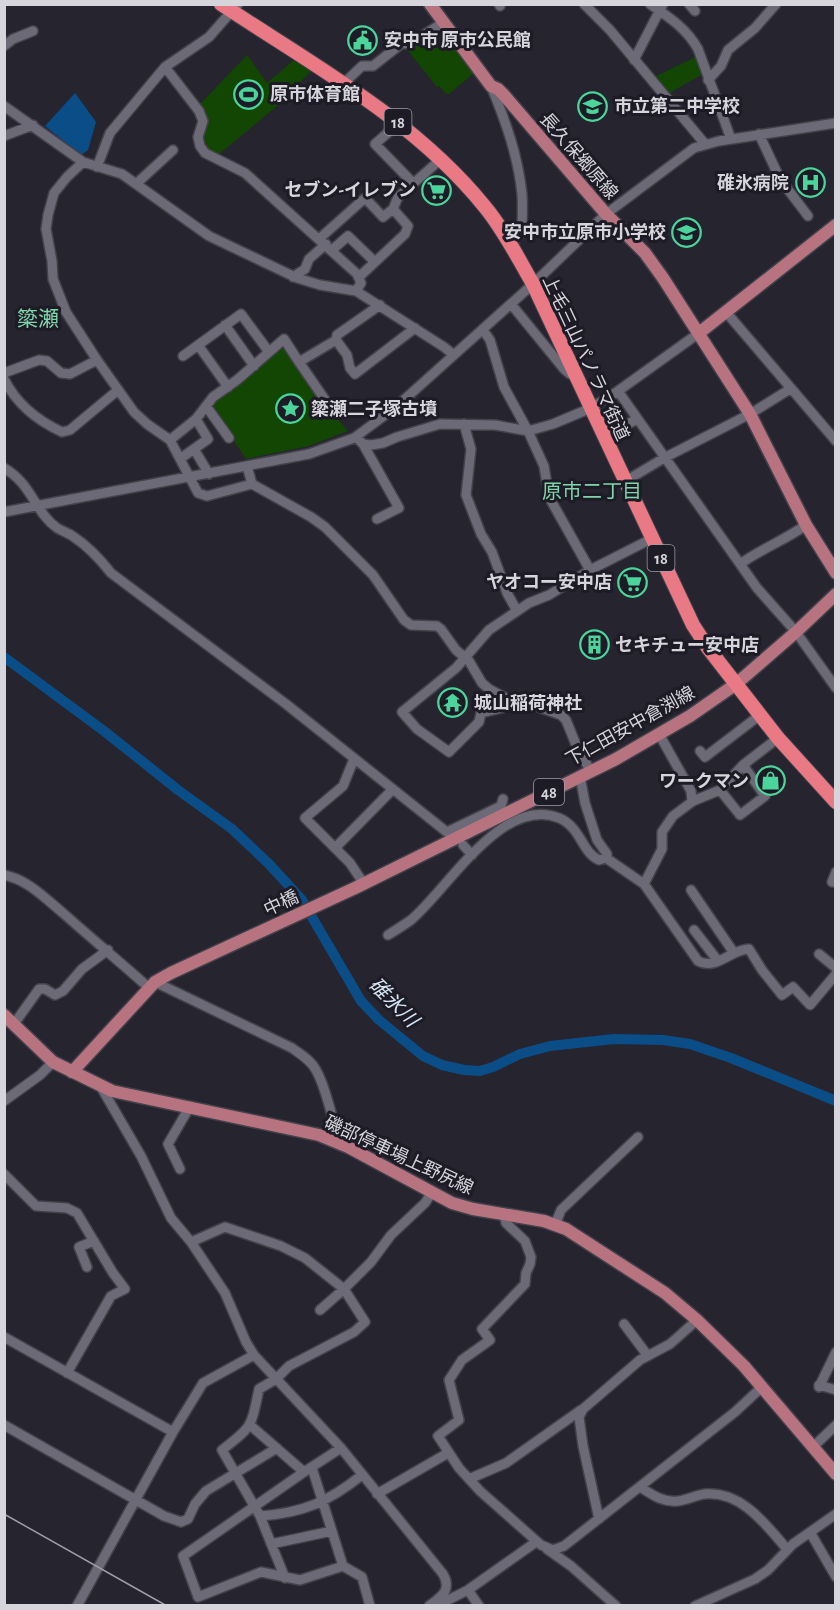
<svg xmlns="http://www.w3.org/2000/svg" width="840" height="1610" font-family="'Alegreya Sans','Noto Sans JP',sans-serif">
<rect width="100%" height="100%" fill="#26242f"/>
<path fill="#124602" d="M441 27 474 73 449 94 445 93 439 86 437 87 404 46Z
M247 55 267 83 295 59 312 70 277 106 218 155 208 151 203 143 199 105Z
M698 56 703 74 671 92 674 104 652 78Z
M282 343 329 409 327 411 333 420 337 418 348 431 309 446 246 459 210 405Z"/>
<path fill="#0b4d87" d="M75 93 96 122 88 150 81 155 45 126Z"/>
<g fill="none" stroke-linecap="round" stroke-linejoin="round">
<path stroke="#0b4d87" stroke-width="10" d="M4 657 104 731 178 790 232 829 269 864 302 900 361 1001 379 1020 423 1056 442 1065 464 1070 480 1071 493 1067 520 1054 550 1046 614 1039 663 1040 690 1044 731 1058 836 1101"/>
<defs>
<path id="minor" d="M499 4 500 6
M584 4 610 30 705 144
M650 4C669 17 687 29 698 49L731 139
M689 4 695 11
M4 46 13 39 33 31
M634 60 663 4
M165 67 199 111 203 121 198 137 200 146 205 153 245 173 357 274 361 283 356 291
M708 80 721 66 728 50 755 28 776 4
M342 85 362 66H373L401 44 411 43 444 22
M491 86C506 122 518 156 522 194 523 207 522 220 522 232L510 244
M4 106 83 162 122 174 209 236 297 278 320 285 356 291 444 347 454 355
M399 123 375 144 413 183
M759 134 780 179 808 216
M4 136 33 125
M83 162 67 177 54 193 48 215 46 229 52 261 53 279 66 312 97 360 134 412 147 424 170 440 198 493 207 496 252 484
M97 167 110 133 165 67 209 37 238 4
M136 184 173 150
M319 239 365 198 383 217 393 209
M332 250 348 236 375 262
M293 277 305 269 309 259 326 244
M359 277 405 234 408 226 393 209 398 197 441 159
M511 304 564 369 570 374 574 372
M726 312 836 441
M225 325 254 366
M483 330 490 340 504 387 528 431 544 466 549 497 590 570
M336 340 347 355 350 368 355 374 415 328
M198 345 228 387
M183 356 241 314 269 352
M299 362 330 407
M4 373 39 360 47 361 61 373 70 374 97 360
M4 379C16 403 38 421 62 432L70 430 118 390
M618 391 757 588 796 632 836 688
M206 406 229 438
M464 424 471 449 466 495 481 534 492 552 507 593 517 611
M356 437 363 444 371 445 383 443 397 437 440 424 495 425 528 431 553 424 591 408 618 391 699 333
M604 437 637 419
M170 440 196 419 213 397 237 380 284 339 299 362 336 340 337 335 380 305
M363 444 399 508 377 519
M194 449 209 474
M184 456 208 439 196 419
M247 466 252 484 311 517 325 527 373 575 404 620 411 625 437 626 441 629 456 650 469 661 482 683 489 689 517 704 536 706 561 715 566 720 579 752 591 771
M4 468C32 484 34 511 57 528 62 531 69 533 74 537 89 547 100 559 111 573L286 704 448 833
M624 482 664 458 750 414 790 389
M4 512 309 454 354 438 396 407 533 284 606 214 694 148 719 141 836 123
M740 564C761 549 785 540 806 525
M517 704 481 713 479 722 449 752 417 729 402 712 456 668 489 630 529 603 549 595 590 570 651 539
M659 734 691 791 692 802
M700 751 705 757 760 715
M354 759 343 786 305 818 350 863 364 884
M720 790 740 815 765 796 743 765
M447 832 501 806 503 799
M463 845 472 855
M335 848 393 789
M606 858 644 884 662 849V832L673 816 693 801 720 790 743 765 778 738
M4 875C27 879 46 899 63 913 91 938 120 962 148 987
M832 882 836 872
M644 884 698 961C716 971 731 949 749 949L762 970 782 995 793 987 810 1005 836 974
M691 890 734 953
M694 930 718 961
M388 935C396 930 404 925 411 920 448 889 502 795 559 818 581 827 582 853 599 860L606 858 607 854 597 840 585 803 580 776
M819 954 836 968
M155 982 292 1048C300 1054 311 1060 316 1070 324 1084 336 1125 336 1142
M14 1024 39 989H45L55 995 63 991 82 969 108 950
M101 1087 141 1156 171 1218 191 1242 225 1293 246 1342 254 1355 341 1448 443 1574C452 1590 442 1596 429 1606
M4 1101 40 1075 53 1062
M180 1169 168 1144 189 1108
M4 1174 36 1206 67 1208 77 1213 113 1273 125 1289 111 1296 67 1373
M504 1213 506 1223 525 1241 531 1257 530 1264 526 1273 525 1284 482 1329 490 1340 462 1360 449 1380 459 1420 438 1436 459 1468 480 1491 541 1545 553 1550 564 1546 735 1412 762 1387
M555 1225 561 1210 638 1137
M191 1242 225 1227 281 1246 305 1258 344 1289 320 1310
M87 1267 79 1247 94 1241
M624 1324 648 1356
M4 1337 173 1432
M819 1385 836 1390
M819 1387 836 1352
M4 1425 164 1516 181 1522 188 1519 195 1504 206 1491 277 1448
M250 1425 304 1472
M813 1447 836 1425
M312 1468 343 1566 300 1580 261 1572 198 1597 183 1556 304 1472 341 1448
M362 1475C328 1502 303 1513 260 1516L222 1450C253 1426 251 1427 259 1389L276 1379 289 1366 354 1332 365 1322 344 1289 371 1262 391 1235 425 1203 431 1194
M469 1479 506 1463 581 1410
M640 1487C651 1494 663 1503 678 1501 687 1500 696 1495 705 1494 742 1491 766 1525 787 1549
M377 1494 448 1453
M260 1516 285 1578
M599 1519 583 1446 579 1417 583 1409 640 1360 670 1344 697 1320
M810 1532 836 1577
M271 1544 332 1531
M547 1549 571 1566 616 1606
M343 1566 362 1577 370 1606
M468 1590 479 1606
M437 1600H448L468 1590 536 1542
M77 1606 173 1432 203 1383 254 1355
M695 1606 755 1579 768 1570 793 1544 836 1514"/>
<path id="major" d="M430 4 491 86 498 89 503 94 606 214 645 253 663 278 750 414 806 525 836 573
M699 333 836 225
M4 1015 53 1062 112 1091 319 1135 348 1147 452 1203 473 1209 544 1221 566 1229 665 1293 697 1320 744 1366 836 1474
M72 1072 155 982 171 973 355 888 616 759 690 716 736 684 796 632 836 594"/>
<path id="highway" d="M221 4C313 65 415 120 485 207 504 230 518 258 533 284L693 625 708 648 778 738 836 802"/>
</defs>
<use href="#minor" stroke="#43414a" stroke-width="12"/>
<use href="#major" stroke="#43414a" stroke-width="15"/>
<use href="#highway" stroke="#43414a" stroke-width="16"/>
<use href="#minor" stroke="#6c6a77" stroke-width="9"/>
<use href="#major" stroke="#b87380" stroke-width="12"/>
<use href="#highway" stroke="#ea7986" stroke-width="14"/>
<path stroke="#9e9da5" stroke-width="1.5" d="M4 1514 167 1606"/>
</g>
<defs>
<symbol id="civic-ring" viewBox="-11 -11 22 22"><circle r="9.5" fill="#1d1b25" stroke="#4bd49b" stroke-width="1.5"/><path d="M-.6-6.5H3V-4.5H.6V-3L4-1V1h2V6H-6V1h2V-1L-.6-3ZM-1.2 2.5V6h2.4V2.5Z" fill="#4bd49b"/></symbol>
<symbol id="stadium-ring" viewBox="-11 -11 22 22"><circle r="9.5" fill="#1d1b25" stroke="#4bd49b" stroke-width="1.5"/><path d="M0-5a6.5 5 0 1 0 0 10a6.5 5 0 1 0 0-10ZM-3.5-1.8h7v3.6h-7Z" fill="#4bd49b"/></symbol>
<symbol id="school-ring" viewBox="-11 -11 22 22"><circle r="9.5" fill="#1d1b25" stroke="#4bd49b" stroke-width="1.5"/><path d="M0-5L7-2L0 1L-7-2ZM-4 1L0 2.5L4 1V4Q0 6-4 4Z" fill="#4bd49b"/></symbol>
<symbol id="hospital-ring" viewBox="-11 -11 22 22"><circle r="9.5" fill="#1d1b25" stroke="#4bd49b" stroke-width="1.5"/><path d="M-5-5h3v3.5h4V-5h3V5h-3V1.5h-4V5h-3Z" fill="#4bd49b"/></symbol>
<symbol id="supermarket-ring" viewBox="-11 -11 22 22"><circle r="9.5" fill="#1d1b25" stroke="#4bd49b" stroke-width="1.5"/><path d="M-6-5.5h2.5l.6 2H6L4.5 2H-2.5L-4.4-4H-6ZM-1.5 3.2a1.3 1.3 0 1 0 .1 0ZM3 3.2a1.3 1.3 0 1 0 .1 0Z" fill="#4bd49b"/></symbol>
<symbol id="sight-ring" viewBox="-11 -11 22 22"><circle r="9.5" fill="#1d1b25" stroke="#4bd49b" stroke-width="1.5"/><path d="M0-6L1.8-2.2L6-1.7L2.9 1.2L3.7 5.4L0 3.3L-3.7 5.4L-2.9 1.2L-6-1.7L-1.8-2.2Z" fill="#4bd49b"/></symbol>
<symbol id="building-ring" viewBox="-11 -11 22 22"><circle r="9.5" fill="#1d1b25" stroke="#4bd49b" stroke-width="1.5"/><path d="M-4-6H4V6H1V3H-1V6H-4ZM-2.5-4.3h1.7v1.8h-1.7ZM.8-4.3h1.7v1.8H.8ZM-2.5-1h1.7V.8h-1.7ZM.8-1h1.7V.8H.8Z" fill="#4bd49b"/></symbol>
<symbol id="temple-ring" viewBox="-11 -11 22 22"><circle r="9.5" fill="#1d1b25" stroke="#4bd49b" stroke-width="1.5"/><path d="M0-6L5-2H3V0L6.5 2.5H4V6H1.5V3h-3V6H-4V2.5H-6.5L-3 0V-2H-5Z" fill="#4bd49b"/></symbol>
<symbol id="shop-ring" viewBox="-11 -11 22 22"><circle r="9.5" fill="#1d1b25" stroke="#4bd49b" stroke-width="1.5"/><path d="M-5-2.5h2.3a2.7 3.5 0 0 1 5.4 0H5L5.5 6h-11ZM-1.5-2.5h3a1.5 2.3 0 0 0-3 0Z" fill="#4bd49b"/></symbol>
</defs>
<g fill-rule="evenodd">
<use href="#civic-ring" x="346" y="24" width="33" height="33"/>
<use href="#stadium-ring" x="232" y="78" width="33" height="33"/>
<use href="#school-ring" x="576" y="90" width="33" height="33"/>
<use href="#hospital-ring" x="794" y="166" width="33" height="33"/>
<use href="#supermarket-ring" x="420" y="174" width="33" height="33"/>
<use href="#school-ring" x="670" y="216" width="33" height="33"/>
<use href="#sight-ring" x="274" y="392" width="33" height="33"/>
<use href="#supermarket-ring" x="616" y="566" width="33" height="33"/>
<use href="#building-ring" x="578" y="628" width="33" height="33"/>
<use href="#temple-ring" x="436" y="686" width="33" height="33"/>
<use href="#shop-ring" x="754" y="764" width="33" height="33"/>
</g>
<g text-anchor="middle" stroke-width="6" stroke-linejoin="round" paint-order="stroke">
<g fill="#1d1b25" stroke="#9e9da5" stroke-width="1.5">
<rect x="384.5" y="109" width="27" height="26" rx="4.5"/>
<rect x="647.5" y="545" width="27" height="26" rx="4.5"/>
<rect x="534" y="779" width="30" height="26" rx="4.5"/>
</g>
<g font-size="16" font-weight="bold" fill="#d6d5dc">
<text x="398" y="128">18</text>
<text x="661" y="564">18</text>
<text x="549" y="798">48</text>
</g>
<g font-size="18" font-weight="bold" fill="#d6d5dc" stroke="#1d1b25" text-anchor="start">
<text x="384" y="46">安中市 原市公民館</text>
<text x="270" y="100">原市体育館</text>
<text x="614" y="112">市立第二中学校</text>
<text x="789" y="189" text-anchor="end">碓氷病院</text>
<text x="416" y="196" text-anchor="end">セブン-イレブン</text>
<text x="666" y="238" text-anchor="end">安中市立原市小学校</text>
<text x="311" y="415">簗瀬二子塚古墳</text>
<text x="612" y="588" text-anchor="end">ヤオコー安中店</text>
<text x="615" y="651">セキチュー安中店</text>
<text x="474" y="709">城山稲荷神社</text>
<text x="749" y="787" text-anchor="end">ワークマン</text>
</g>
<g font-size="18" fill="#d6d5dc" stroke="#1d1b25">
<text transform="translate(579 156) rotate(49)" y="6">長久保郷原線</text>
<text transform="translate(586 358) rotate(65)" y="6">上毛三山パノラマ街道</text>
<text transform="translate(630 726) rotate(-29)" y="6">下仁田安中倉渕線</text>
<text transform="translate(281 903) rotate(-25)" y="6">中橋</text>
<text transform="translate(399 1155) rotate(25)" y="6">磯部停車場上野尻線</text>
</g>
<g font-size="20" fill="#80d3ab" stroke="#1d1b25">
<text x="592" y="498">原市二丁目</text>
</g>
<g font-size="20" font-style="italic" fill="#d6e6f7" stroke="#1d1b25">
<text transform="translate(394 1002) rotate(45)" y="7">碓氷川</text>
</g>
<g font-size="21" fill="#80d3ab" stroke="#1d1b25">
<text x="38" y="326">簗瀬</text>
</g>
</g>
<rect width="840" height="1610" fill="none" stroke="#d6d5dc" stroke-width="12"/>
</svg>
